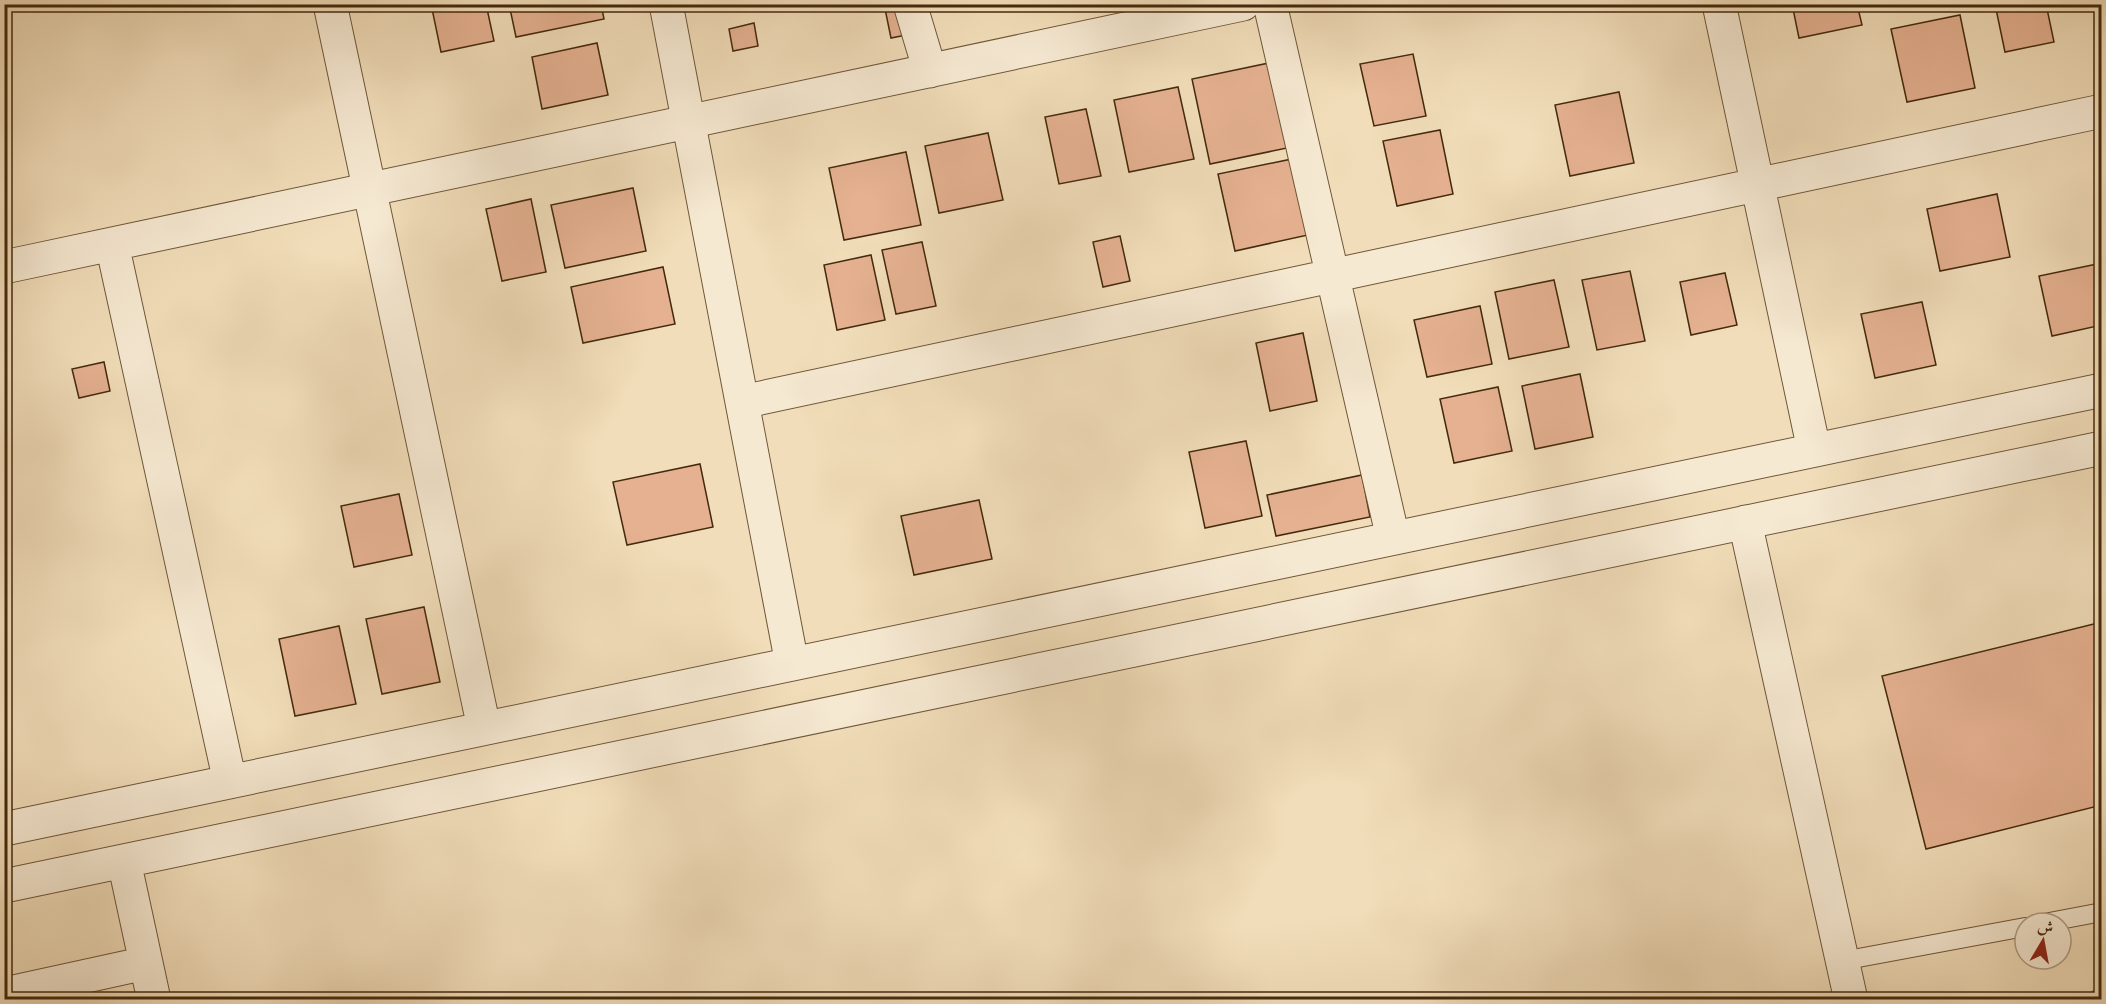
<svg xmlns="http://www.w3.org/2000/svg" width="2106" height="1004" font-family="'IM FELL English',Amiri,serif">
<rect width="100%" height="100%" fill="#f1ddb9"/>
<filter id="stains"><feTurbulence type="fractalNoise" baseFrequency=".00333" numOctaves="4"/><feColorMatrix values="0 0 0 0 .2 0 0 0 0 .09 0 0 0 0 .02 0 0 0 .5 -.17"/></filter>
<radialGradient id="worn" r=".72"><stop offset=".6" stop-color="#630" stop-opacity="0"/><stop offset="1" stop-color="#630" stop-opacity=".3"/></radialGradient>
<path fill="#e5b191" stroke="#442a0d" stroke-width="1.5" d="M431 4H486L494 41 441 52Z
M509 4H601L604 19 516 37Z
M884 4H910L916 33 891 38Z
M1792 4H1857L1862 25 1799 38Z
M2017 4H2046L2054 42 2005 52 1996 9Z
M1960 15 1975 88 1907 102 1891 29Z
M754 23 758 46 733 51 729 29Z
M597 43 608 95 542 109 532 57Z
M1413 54 1426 116 1374 126 1360 64Z
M1269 63 1287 148 1210 164 1192 79Z
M1178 87 1194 159 1129 172 1114 100Z
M1619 92 1634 163 1570 176 1555 105Z
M1086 109 1101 176 1059 184 1045 117Z
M1440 130 1453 194 1397 206 1383 141Z
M988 133 1003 200 939 213 925 146Z
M906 152 921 225 844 240 829 168Z
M1292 159 1308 235 1235 251 1218 174Z
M633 188 646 251 565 268 551 205Z
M1997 194 2010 257 1940 271 1927 209Z
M531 199 546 272 502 281 486 209Z
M1120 236 1130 281 1103 287 1093 242Z
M922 242 936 306 896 314 882 250Z
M871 255 885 320 837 330 824 265Z
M2102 263V325L2052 336 2039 276Z
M663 267 675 324 583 343 571 287Z
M1630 271 1645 341 1597 350 1582 280Z
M1725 273 1737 325 1691 335 1680 282Z
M1554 280 1569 347 1509 359 1495 292Z
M1922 302 1936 365 1875 378 1861 314Z
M1480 306 1492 364 1427 377 1414 320Z
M1303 333 1317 401 1270 411 1256 343Z
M104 362 110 391 79 398 72 369Z
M1580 374 1593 437 1535 449 1522 386Z
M1498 387 1512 451 1454 463 1440 399Z
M1246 441 1262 516 1205 528 1189 452Z
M700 464 713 527 627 545 613 482Z
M1362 475 1370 517 1276 536 1267 495Z
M399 494 412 555 354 567 341 506Z
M979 500 992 559 914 575 901 516Z
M424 607 440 682 382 694 366 619Z
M2102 622V805L1926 849 1882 676Z
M339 626 356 704 295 716 279 639Z"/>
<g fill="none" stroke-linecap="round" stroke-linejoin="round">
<defs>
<path id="service" d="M2044 923 2102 912
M1842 961 2025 927
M2096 1000 2102 998"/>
<path id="minor" d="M330 4 484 728
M666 4 792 664
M910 4 930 71
M1270 4 1393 538
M1719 4 1814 450
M112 244 230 782
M4 267 1243 4
M742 402 2102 111
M1745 522 1851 1000
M4 829 2102 390
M124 861 154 1000
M4 886 2102 448
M4 994 146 963"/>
</defs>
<use href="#service" stroke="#6f5738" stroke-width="20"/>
<use href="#minor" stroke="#6f5738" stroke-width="35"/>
<use href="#service" stroke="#f6e9d2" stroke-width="18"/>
<use href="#minor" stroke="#f6e9d2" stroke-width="33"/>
</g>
<rect width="2106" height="1004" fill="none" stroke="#f1ddb9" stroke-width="24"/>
<rect x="6" y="6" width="2094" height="992" fill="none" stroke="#442a0d" stroke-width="3"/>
<rect x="12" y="12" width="2082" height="980" fill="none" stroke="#442a0d" stroke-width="1.5"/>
<g transform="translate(2043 941) rotate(10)"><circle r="28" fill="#f6e9d2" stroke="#af9d83" stroke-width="1.5"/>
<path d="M0-4.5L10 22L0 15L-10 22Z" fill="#8f2418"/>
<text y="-9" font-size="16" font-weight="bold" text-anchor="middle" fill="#442a0d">ش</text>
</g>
<rect width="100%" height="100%" filter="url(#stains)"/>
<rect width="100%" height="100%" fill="url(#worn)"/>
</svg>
